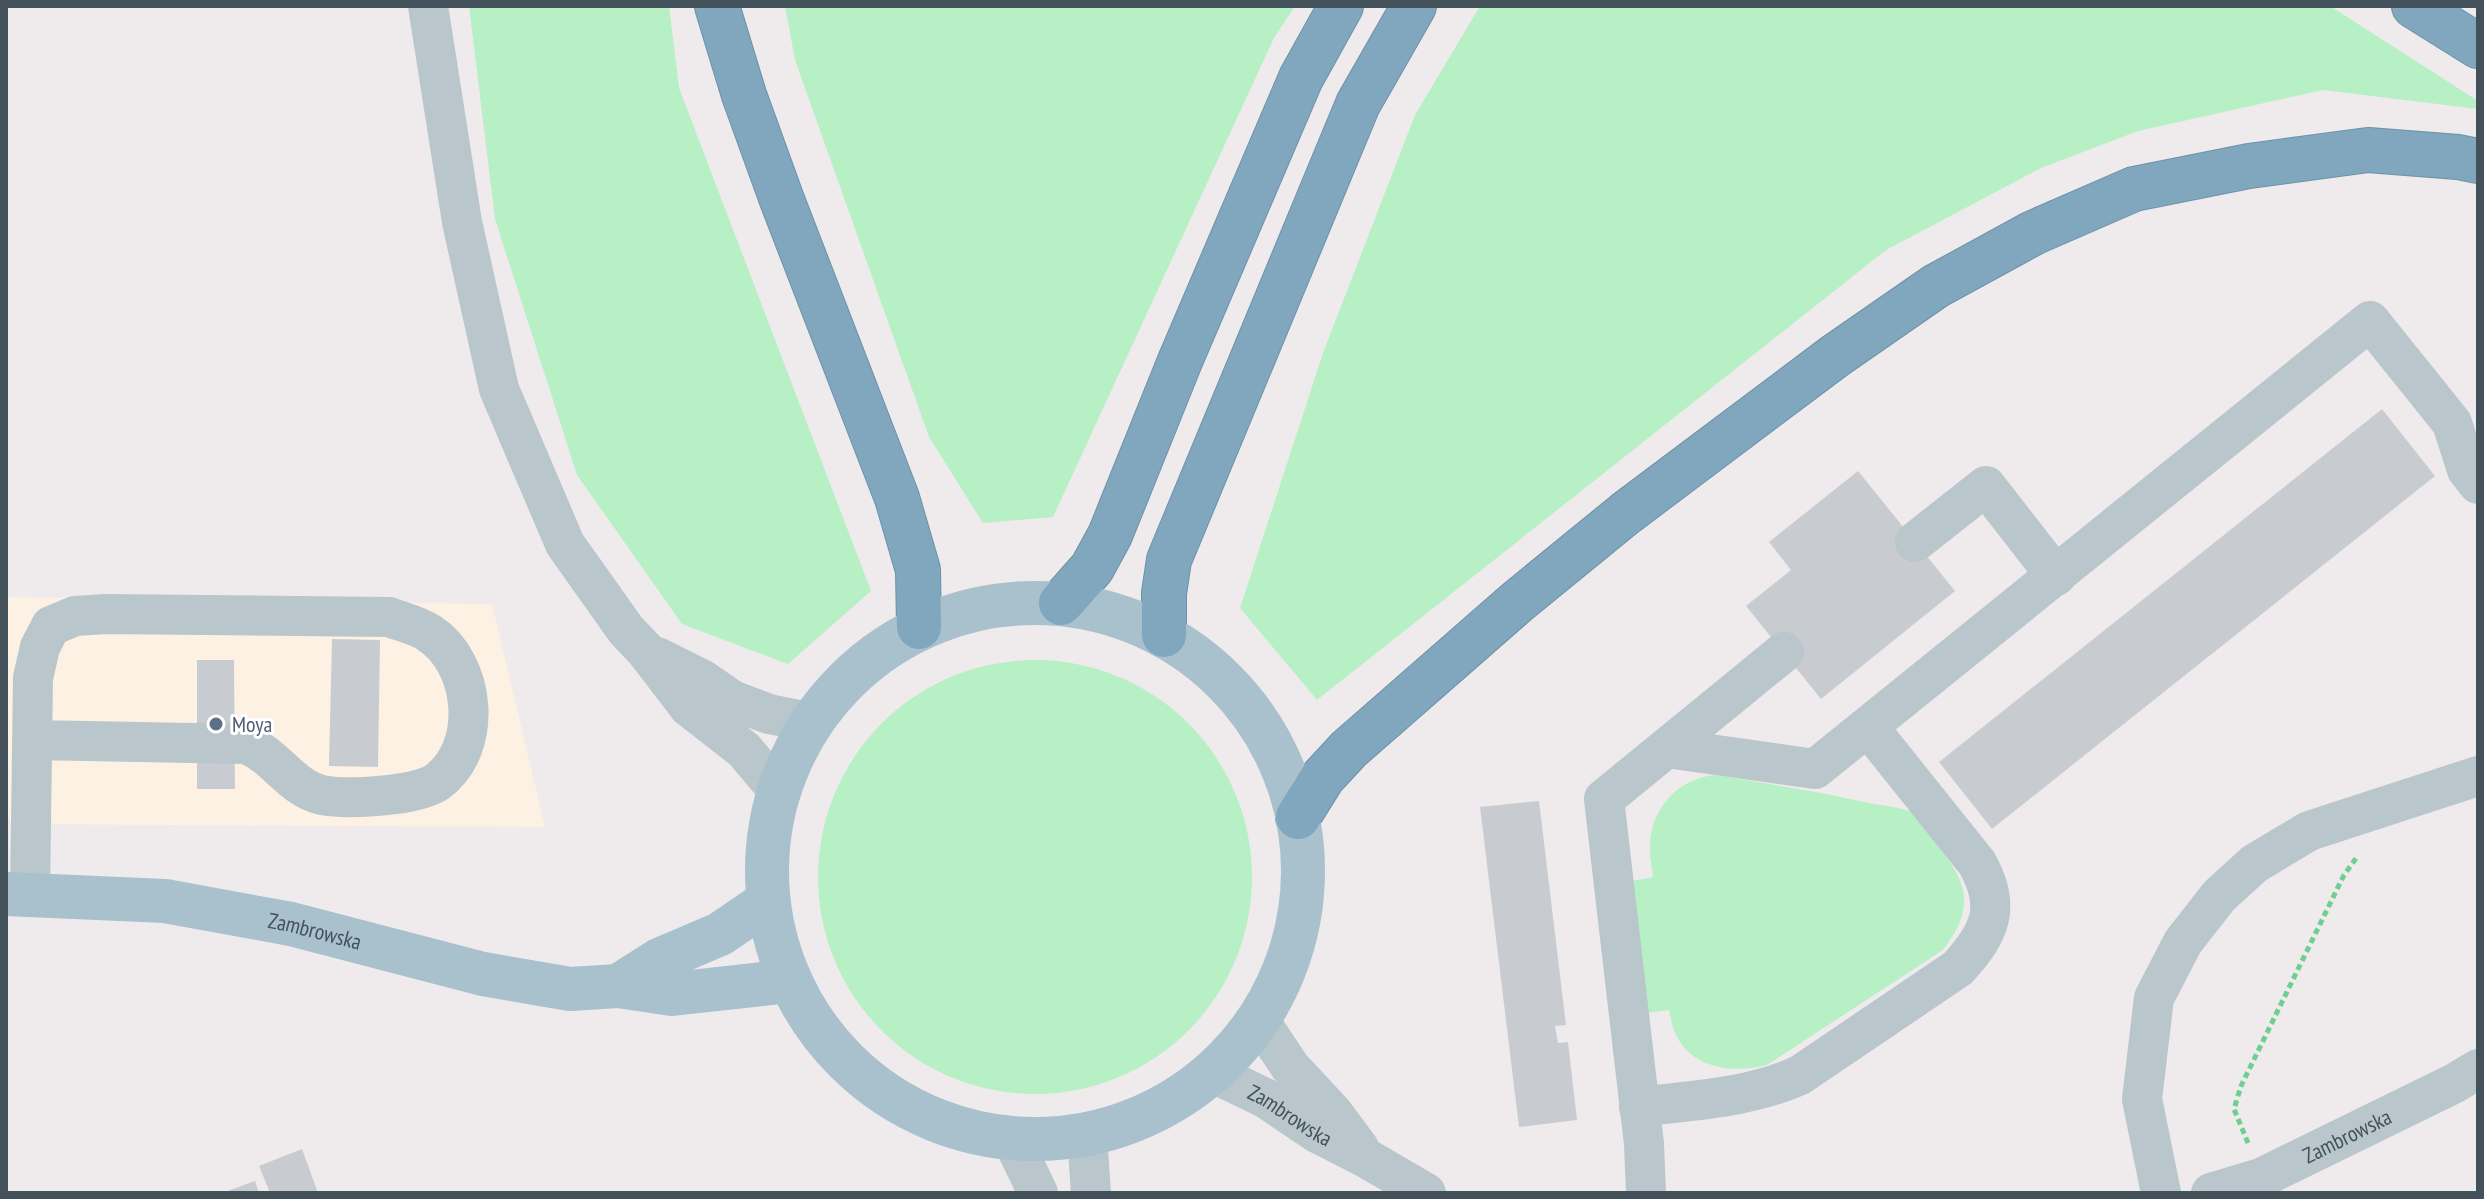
<svg xmlns="http://www.w3.org/2000/svg" width="2484" height="1199" font-family="'PT Sans Narrow',sans-serif">
<rect width="100%" height="100%" fill="#efebec"/>
<path fill="#fcf1e2" d="M6 597 492 604 545 827 11 824 6 808Z"/>
<path fill="#b6f0c4" d="M469 6H669L679 88 871 591 788 664 682 624 577 475 495 219Z
M785 6H1295L1274 38 1053 517 983 523 929 437 795 60Z
M1480 6H2330L2478 101V109L2323 90 2138 131 2041 168 1886 250 1317 700 1240 608 1323 353 1415 115Z
M818 877a217 217 0 1 1 434 0a217 217 0 1 1-434 0Z
M1716 775C1769 784 1822 792 1874 804 1885 806 1901 807 1911 812 1919 817 1928 832 1934 841 1967 881 1977 905 1943 950L1767 1065C1734 1073 1693 1070 1676 1035 1672 1028 1671 1018 1669 1010L1647 1013 1632 881 1653 877C1652 867 1649 856 1650 846 1651 808 1678 778 1716 775Z"/>
<path fill="#c8ccd1" d="M2382 409 2435 476 1992 829 1939 762Z
M1858 471 1955 591 1821 699 1746 606 1791 570 1769 542Z
M332 639 380 640 378 767 329 766Z
M197 660H234L235 789H197Z
M1539 801 1566 1025 1555 1026 1558 1043 1568 1042 1577 1120 1519 1127 1480 807Z
M302 1149 318 1193H270L259 1166Z
M255 1181 259 1193H222Z"/>
<g fill="none" stroke-linecap="round" stroke-linejoin="round">
<defs>
<path id="highway" d="M717 6 744 95 782 200 897 498 918 570 919 627
M2414 6 2478 46
M1061 603 1092 568 1110 535 1180 361 1301 78 1341 6
M1164 635V593L1169 560 1358 104 1414 6
M1298 817 1323 777 1349 749 1517 602 1626 513 1835 356 1936 286 2033 233 2134 189 2249 166 2368 150 2458 157 2478 161"/>
</defs>
<use href="#highway" stroke="#6b92a9" stroke-width="46"/>
<path stroke="#6dcf90" stroke-width="5" stroke-dasharray="6 4" stroke-linecap="butt" d="M2248 1143 2234 1109 2241 1086 2344 875 2357 857"/>
<g stroke="#b9c6cc" stroke-width="40">
<path d="M428 6 462 222 499 389 565 544 626 630 646 651 689 707 744 750 777 789"/>
<path d="M1915 542 1986 486 2056 576"/>
<path d="M657 657 703 680 732 700 769 714 809 722"/>
<path d="M1667 748 1815 769 2370 321 2452 423 2467 470 2478 484"/>
<path d="M30 895 33 678 40 647 51 626 75 616 106 614 389 617C402 622 417 625 429 633 476 663 484 748 437 782 417 796 347 800 322 795 291 788 275 755 246 744L33 740"/>
<path d="M1259 1020 1291 1068 1333 1113 1359 1148"/>
<path id="s1" d="M1213 1073 1265 1098 1317 1133 1366 1158 1426 1193"/>
<path d="M1639 1107C1694 1100 1750 1098 1800 1075L1958 968C1990 933 2002 907 1977 863L1869 728"/>
<path d="M1087 1135 1091 1193"/>
<path d="M1012 1139 1038 1193"/>
<path d="M1646 1193 1644 1144 1604 799 1784 652"/>
<path d="M2161 1193 2142 1099 2154 998 2183 942 2219 896 2254 864 2309 831 2478 776"/>
<path id="s2" d="M2211 1193 2261 1178 2455 1083 2478 1069"/>
</g>
<g stroke="#a9c0cd" stroke-width="44">
<circle cx="1035" cy="871" r="268"/>
<path id="s3" d="M6 894 165 901 291 924 483 974 570 989 618 986 672 994 789 981"/>
<path d="M618 986 659 960 720 934 767 902"/>
</g>
<use href="#highway" stroke="#80a7be" stroke-width="44"/>
</g>
<circle fill="#5c6f8a" stroke="#fff" stroke-width="3" cx="216" cy="724" r="8"/>
<g text-anchor="middle" stroke-width="6" stroke-linejoin="round" paint-order="stroke">
<g font-size="22" fill="#4e5e75" stroke="#fff" text-anchor="start">
<text x="232" y="732">Moya</text>
</g>
<g font-size="22" fill="#43525a" stroke="#fff">
<text dy="8" stroke="none"><textPath href="#s3" startOffset="312">Zambrowska</textPath></text>
<text dy="8" stroke="none"><textPath href="#s1" startOffset="88">Zambrowska</textPath></text>
<text dy="8" stroke="none"><textPath href="#s2" startOffset="148">Zambrowska</textPath></text>
</g>
</g>
<rect width="2484" height="1199" fill="none" stroke="#43525a" stroke-width="16"/>
</svg>
